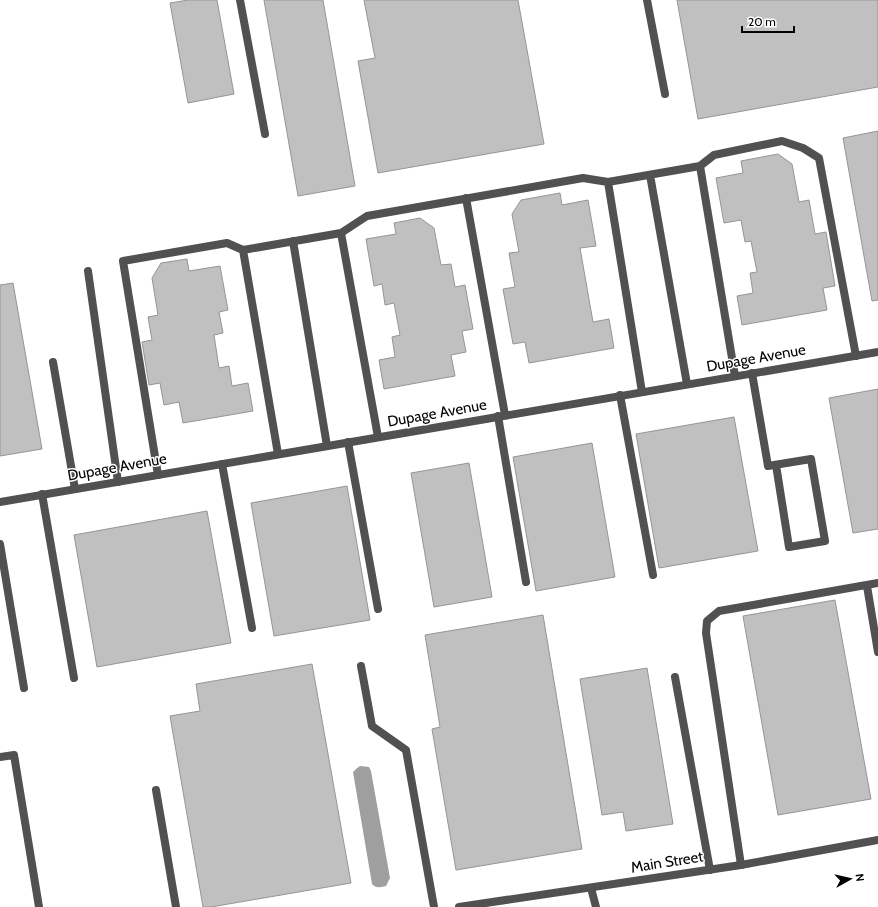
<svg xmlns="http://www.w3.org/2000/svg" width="878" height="907" font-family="Cabin,sans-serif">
<rect width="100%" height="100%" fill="#fff"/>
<path fill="#9f9f9f" d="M360 766 369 767 371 771 390 878 386 886C381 887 376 889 372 884L353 772 356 769Z"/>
<path fill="#c0c0c0" stroke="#959595" d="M188 0H217L234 94 188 103 170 3Z
M264 0H323L355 186 298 196Z
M364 0H518L544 144 378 173 358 61 375 58Z
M677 0H878V87L698 119Z
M878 131V300L872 301 843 138Z
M778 154 792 164 799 202 809 200 815 234 826 232 835 286 823 288 827 310 742 325 737 296 753 293 750 273 757 272 751 241 745 242 741 220 724 223 716 178 743 173 741 161Z
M560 193 562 205 588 200 596 246 580 248 593 322 609 319 614 348 529 363 525 342 513 344 503 289 515 287 509 253 519 252 512 214 521 200Z
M420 218 434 228 441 265 451 264 455 287 465 285 473 329 462 331 466 352 451 355 455 376 384 389 379 360 395 357 392 337 400 335 394 303 385 305 382 284 374 286 366 239 396 234 394 223Z
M187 259 189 271 220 266 228 310 219 312 223 333 214 335 219 368 229 366 232 386 248 383 253 411 183 423 179 402 164 405 160 383 149 385 142 342 152 340 148 317 158 315 152 278 161 263Z
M13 283 42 449 0 456V285Z
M878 389V529L853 533 829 398Z
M734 417 758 551 659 568 636 434Z
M592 443 615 577 536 591 513 457Z
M469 463 492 597 434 607 411 473Z
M347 486 370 620 274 636 251 503Z
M207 511 231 643 97 667 74 535Z
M835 600 871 799 778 815 743 616Z
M543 615 582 849 456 870 432 729 440 727 425 635Z
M312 664 351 883 211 907H203L170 716 200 711 196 684Z
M647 668 673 824 626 831 623 812 602 815 580 679Z"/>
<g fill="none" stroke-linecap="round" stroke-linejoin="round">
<path stroke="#515151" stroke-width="8" d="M240 0 265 134
M647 0 665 94
M700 166 735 376
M650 175 687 384
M608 182 642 392
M466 198 505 415
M341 233 378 437
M293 241 327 446
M243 250 278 454
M88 271 118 482
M53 362 75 489
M752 373 768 466 811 459 825 541 789 547 776 465
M620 395 653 575
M498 416 526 582
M348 442 378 609
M222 464 252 628
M158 475 123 261 227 243 243 250 341 233 367 216 583 178 608 182 700 166 714 155 782 141 803 148 819 158 856 356
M42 494 74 678
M0 544 24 688
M867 586 878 652
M361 666 372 726 406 750 434 907
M675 677 710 870
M0 757 14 755 39 907
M156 790 176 907
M741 865 706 633 707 621 719 611 878 583
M591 888 596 907"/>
<path stroke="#515151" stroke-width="8" d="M0 502 878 352
M459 907 741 865 878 840"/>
</g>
<g text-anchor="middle" stroke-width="3" stroke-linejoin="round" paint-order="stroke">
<g font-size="15" fill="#000" stroke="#fff">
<text transform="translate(756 358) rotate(-10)" y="5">Dupage Avenue</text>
<text transform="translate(437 413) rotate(-10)" y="5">Dupage Avenue</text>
<text transform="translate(117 467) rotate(-10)" y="5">Dupage Avenue</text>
<text transform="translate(667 862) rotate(-9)" y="5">Main Street</text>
</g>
</g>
<g transform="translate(850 879) rotate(82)" stroke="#ffffff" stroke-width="3" paint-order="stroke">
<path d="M0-3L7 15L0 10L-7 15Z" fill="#000000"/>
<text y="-6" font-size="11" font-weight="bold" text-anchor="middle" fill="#000000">N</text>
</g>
<path d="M742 26v6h52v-6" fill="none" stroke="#000000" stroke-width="2"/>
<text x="748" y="26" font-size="12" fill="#000000" stroke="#ffffff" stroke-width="3" paint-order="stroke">20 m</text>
</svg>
